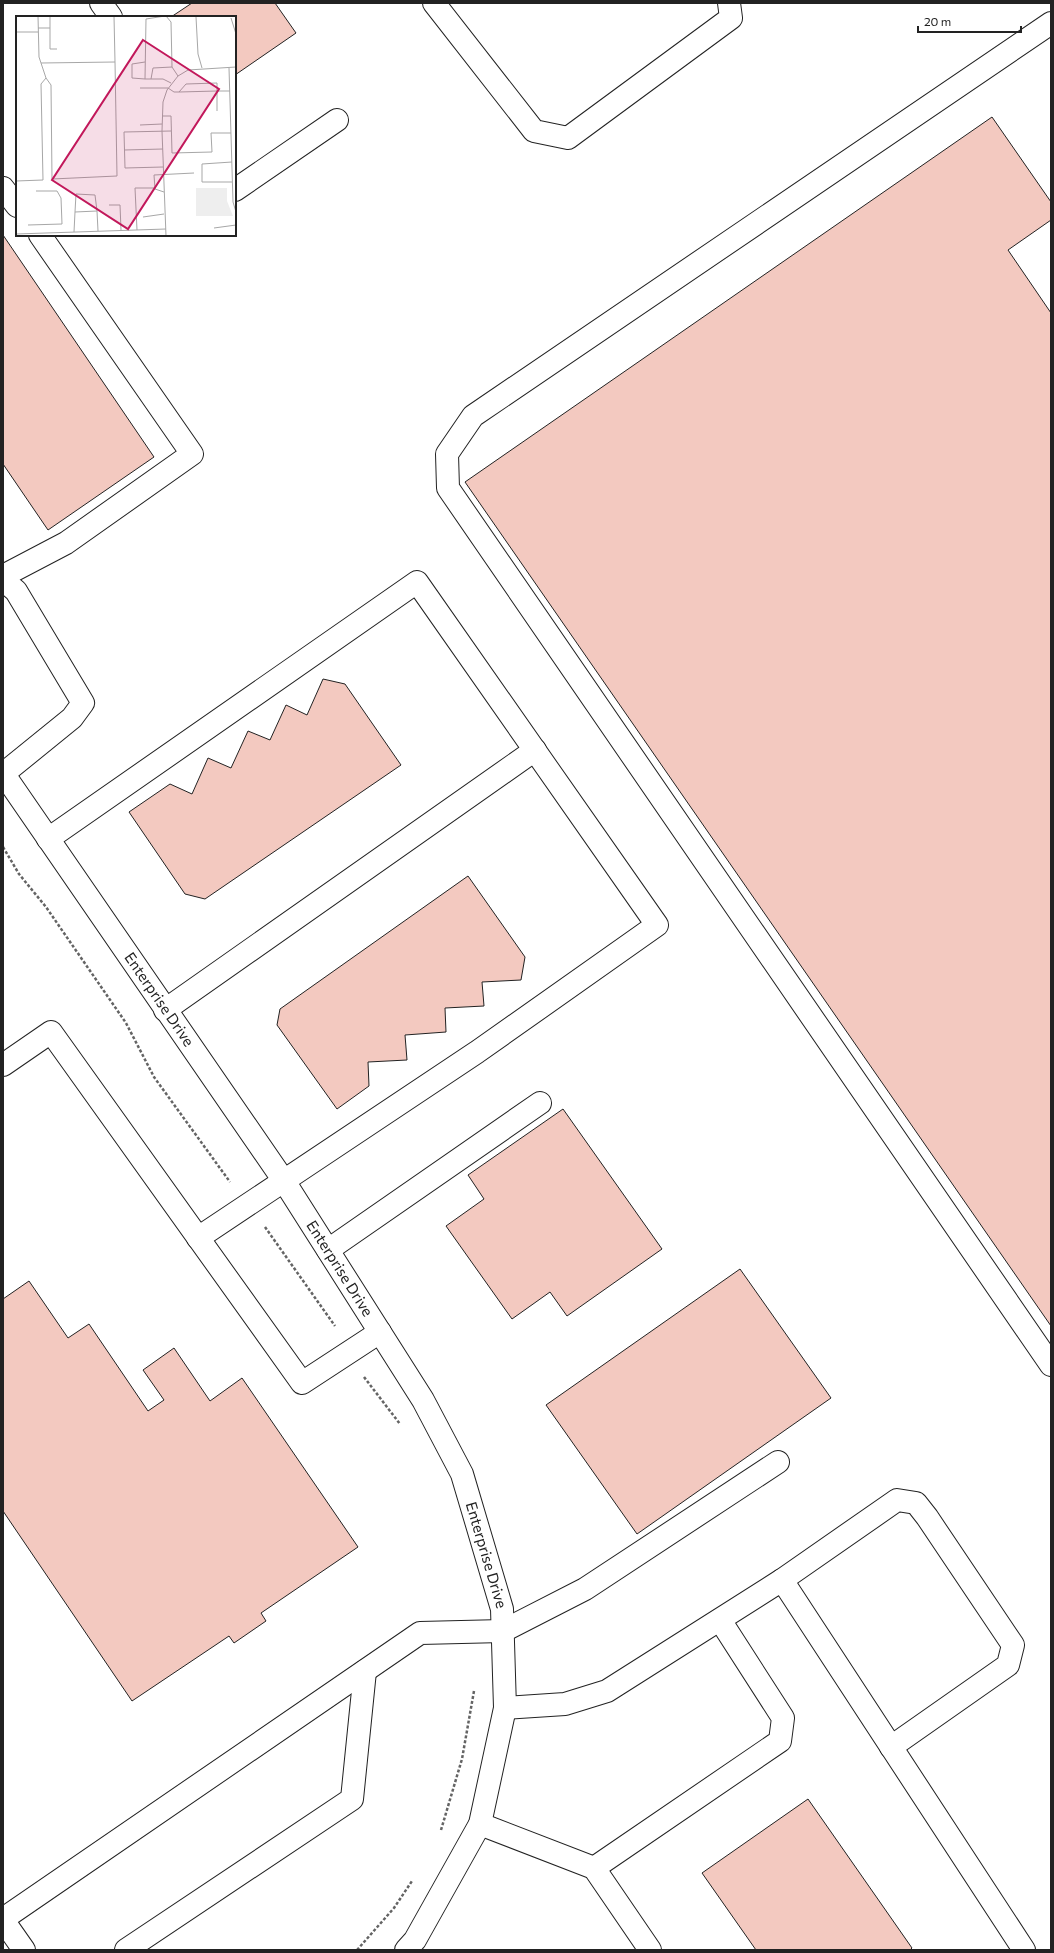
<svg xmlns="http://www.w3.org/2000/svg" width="1054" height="1953" font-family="Commissioner,sans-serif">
<rect width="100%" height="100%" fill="#fff"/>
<path fill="#f3c9c0" stroke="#222" d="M192 3H275L296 33 235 75V17H171Z
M992 117 1051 202V220L1008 250 1051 313V1326L465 482Z
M3 235 154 457 48 530 3 464Z
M323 679 345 684 401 765 205 899 185 894 129 812 170 784 192 794 208 758 231 768 248 731 270 740 286 705 307 715Z
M468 876 525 957 521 980 482 982 484 1006 445 1008 446 1032 405 1035 407 1060 368 1062 369 1086 337 1109 277 1025 280 1009Z
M563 1109 662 1249 567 1316 550 1292 512 1319 446 1226 484 1199 468 1175Z
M740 1269 831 1398 637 1534 546 1405Z
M29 1281 68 1338 89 1324 148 1411 164 1400 143 1370 174 1348 210 1401 242 1378 358 1547 261 1613 266 1621 234 1643 229 1636 132 1701 3 1511V1299Z
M808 1799 912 1948 910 1950H756L702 1873Z"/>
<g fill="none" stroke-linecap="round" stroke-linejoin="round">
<defs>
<g id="minor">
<path d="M101 3 111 17"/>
<path d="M434 3 534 131 568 138 731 18 729 3"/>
<path d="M1051 23 473 416 447 454 448 488 1051 1365"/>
<path d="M3 188 17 206"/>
<path d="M235 190 337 120"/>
<path d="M3 576 66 543 192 454 40 235"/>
<path d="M3 580 16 591 83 703 72 718 3 774"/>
<path id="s1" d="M3 773 284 1181 423 1400 462 1474 502 1609 505 1708 480 1824 415 1940 406 1950"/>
<path d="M48 839 417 582 657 925 477 1052 198 1238"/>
<path d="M165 1010 535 750"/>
<path d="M3 1065 51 1032 302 1383 380 1332"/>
<path d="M328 1250 540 1103"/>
<path d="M782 1580 897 1500 916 1503 927 1517 1013 1645 1008 1665 891 1747"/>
<path d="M505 1708 565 1704 607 1691 782 1580 1024 1950"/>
<path d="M480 1824 594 1868 650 1950"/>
<path d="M594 1868 780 1741 783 1718 720 1620"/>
<path d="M3 1919 420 1633 503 1631 585 1589 778 1462"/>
<path d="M3 1920 24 1950"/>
<path d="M126 1950 352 1799 365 1671"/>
</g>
</defs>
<use href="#minor" stroke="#222" stroke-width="24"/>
<path stroke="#646464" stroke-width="2.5" stroke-dasharray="3 2" stroke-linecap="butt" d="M3 847 19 874 46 907 126 1023 154 1077 230 1182
M265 1227 335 1326
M364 1377 400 1424
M441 1830 462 1759 474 1691
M357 1950 394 1908 412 1881"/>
<use href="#minor" stroke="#fff" stroke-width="22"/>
</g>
<g text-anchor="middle" stroke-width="3" stroke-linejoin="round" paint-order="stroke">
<g font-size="15" fill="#222" stroke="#fff">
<text dy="5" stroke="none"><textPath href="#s1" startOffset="275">Enterprise Drive</textPath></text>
<text dy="5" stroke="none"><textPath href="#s1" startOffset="599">Enterprise Drive</textPath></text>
<text dy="5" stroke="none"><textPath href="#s1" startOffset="923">Enterprise Drive</textPath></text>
</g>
</g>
<g transform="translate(16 16)">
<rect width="220" height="220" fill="#fff"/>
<path d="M211 172V185L217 200H180V172Z" fill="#eee"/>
<path fill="none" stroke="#a7a7a7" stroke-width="1" d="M98 0 99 46M149 0 130 3 129 63H147L155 67M150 0 155 6 156 51 162 60M180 1 182 38 186 52M215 2 220 18M22 12H34V0M34 12V33H41M0 16H22M129 46 116 48V62L129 63M25 47 99 46 101 160 36 163 35 69 30 62M213 52 217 186 220 196M135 63 137 52 156 51M124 72H152L158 76H163L201 75V67L170 68 163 76M201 95V75H214M146 100H155L156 137 196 136 195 117H215M124 109 146 108M108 134 147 133M216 146 186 148V166H216M147 151 109 152 108 116 155 115M0 165 27 164 25 68 30 62 23 41 22 0M148 176 139 173 138 159 178 157M93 189H104L105 214M81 195 59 196 60 178 79 179 81 195 82 215M127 201 148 198M12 209 46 208 45 182 41 175H20M198 212 220 209M121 214 119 172H139M58 216 59 196M0 218 150 213M150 220 146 115 147 86 151 74 162 60 172 54 220 51"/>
<path fill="#c2185b" fill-opacity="0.15" stroke="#c2185b" stroke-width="2" d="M127 24 203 73 112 213 36 164Z"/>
<rect width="220" height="220" fill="none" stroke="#222" stroke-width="2"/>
</g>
<rect width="1054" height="1953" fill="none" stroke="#222222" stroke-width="8"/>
<path d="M918 26v6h103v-6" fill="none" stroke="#222222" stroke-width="2"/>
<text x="924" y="26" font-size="12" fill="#222222" stroke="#ffffff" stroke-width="3" paint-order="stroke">20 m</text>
</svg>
